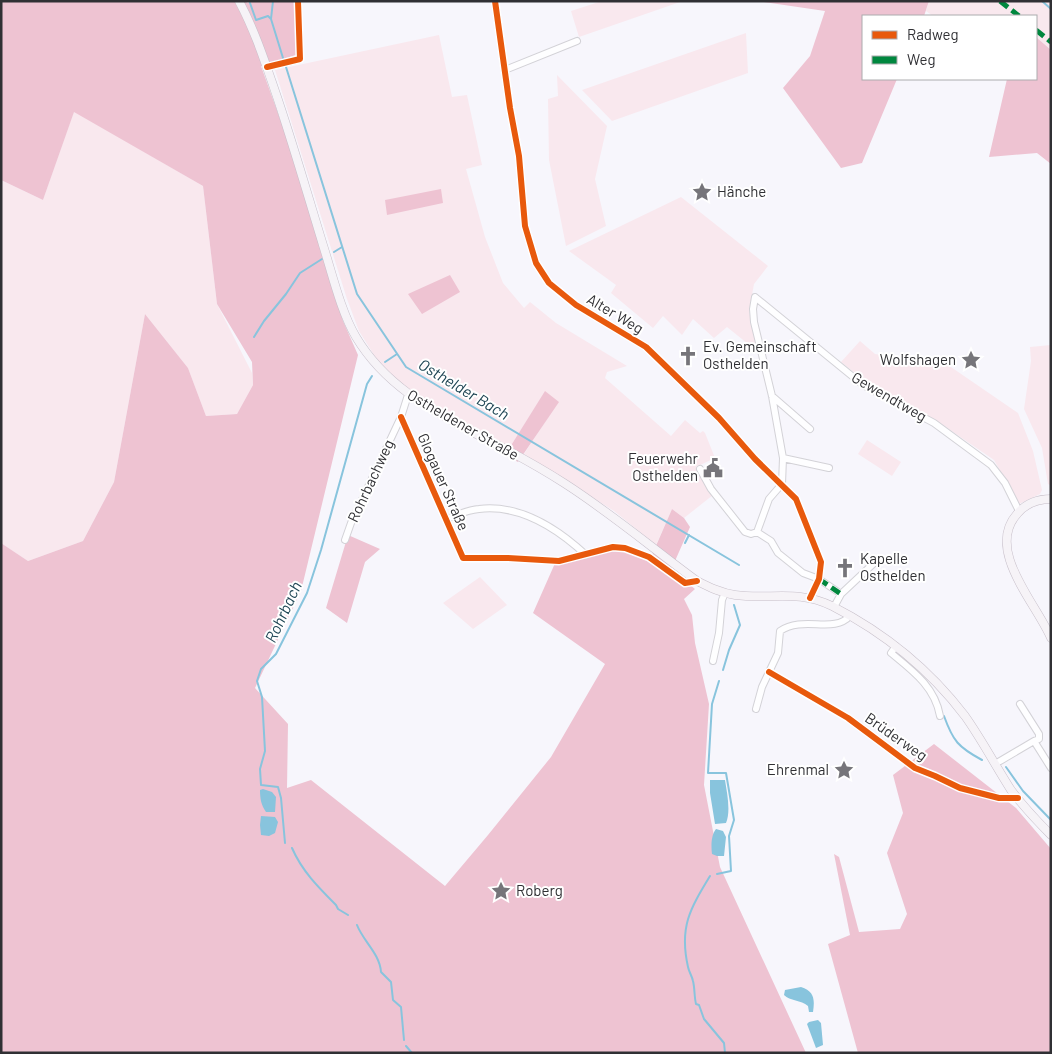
<svg xmlns="http://www.w3.org/2000/svg" width="1052" height="1054" font-family="Barlow,sans-serif">
<rect width="100%" height="100%" fill="#f7f6fc"/>
<path fill="#f9e8ee" d="M602 1H683L579 37 571 11Z
M929 1H1051V50L1036 37V16H933L926 11Z
M746 33 748 73 612 121 582 90Z
M439 35 452 97 467 95 482 165 466 169 485 237 503 283 524 308 530 302 556 323 627 366 607 372 605 378 671 436 685 420 700 433 703 431 705 433 715 458 696 467 713 495 684 518 672 509 656 545 614 511 524 454 558 402 545 392 510 447 435 407 395 380 379 363 359 331 347 299 275 70Z
M557 75 607 126 595 179 606 226 566 246 549 160 548 99 558 96Z
M74 111 203 186 217 304 252 373 253 385 237 414 206 416 188 368 145 314 114 482 83 541 28 561 1 543V180L43 200Z
M681 197 768 266 754 284 749 311 758 352 727 327 714 338 693 319 682 335 663 316 653 328 611 293 616 285 569 251Z
M860 341 875 354 948 365 1018 413 1033 451 1042 490 1040 494 1019 504 994 460 934 419 865 381 841 362Z
M1051 345V486L1048 484 1042 448 1024 409 1031 361 1030 347Z
M867 440 901 462 892 476 858 454Z
M480 577 507 605 473 629 443 603Z"/>
<path fill="#eec3d2" d="M1 1H246L247 3 257 1H301L302 53 261 66 294 158 343 321 358 355 301 591 255 688 288 724 287 788 311 780 445 886 488 835 551 757 605 664 533 613 556 561 614 545 652 555 672 509 684 518 690 527 671 570 695 589 684 599 692 615 695 643 709 704 704 785 720 867 806 1053H1V543L28 561 83 541 114 482 145 314 188 368 206 416 237 414 253 385 252 362 217 304 203 186 74 112 43 200 1 180Z
M756 1H929L924 16H863V79H897L862 163 841 168 783 88 810 56 825 11Z
M1036 37 1051 50V164L1037 153 989 157 1007 79H1036Z
M441 189 443 203 387 215 385 200Z
M450 275 460 292 422 314 408 294Z
M545 391 559 402 518 462 505 455Z
M348 535 380 549 365 562 347 623 326 608Z
M934 744 1016 808 1051 849V1053H858L828 944 850 935 834 854 839 857 859 932 900 929 907 914 887 853 903 813 893 775Z"/>
<path fill="#88c4dd" d="M710 780H725C727 793 731 811 726 823L715 824 710 793Z
M263 789 272 792 276 797 275 812H266C261 805 260 798 260 790Z
M261 816 275 817 278 822 275 833 269 836 261 835 260 825Z
M716 829 723 831 726 837 724 856H717L712 854C711 846 711 835 716 829Z
M801 987C814 991 815 999 813 1012H809L808 1006C801 1000 790 1001 784 995L785 990Z
M818 1020 821 1023 823 1045 816 1048 807 1024 809 1022Z"/>
<g fill="none" stroke-linecap="round" stroke-linejoin="round">
<path stroke="#88c4dd" stroke-width="2" d="M1042 1 1051 9
M250 3 256 20 268 16 271 19 283 58
M271 19 273 1
M286 67 357 294 406 367 739 565
M334 252 342 247
M254 337 264 321 286 294 300 273 322 259
M385 362 397 354
M685 543 689 535
M723 670 729 650 740 625 734 605
M944 716C953 741 958 747 982 760
M1006 767 1023 791 1051 820
M285 843 281 798 278 787 261 785 260 769 265 751 262 697 257 681 261 669 276 654 307 593 321 550 367 384 372 376
M292 848C302 871 318 887 336 905L338 909 348 915
M717 874 731 871 729 836 734 820 726 773H708L712 704 719 681
M710 876C690 909 679 927 688 967 689 972 692 976 693 981 695 989 694 996 696 1004L699 1005 704 1019 724 1043 725 1053
M357 925C363 941 380 954 381 972L391 982 393 1000 401 1007 404 1040
M406 1046 412 1053"/>
<defs>
<path id="minor" d="M495 1 510 108 519 156 525 226 536 263 549 283 576 305 646 347 719 418 755 459 796 499 821 562 819 579 810 598
M267 67 300 59 298 1
M505 70 577 41
M772 396 810 429
M401 417 463 558H508L559 561 613 547 625 548 649 557 685 583 697 581
M783 458 829 468
M700 469 711 489 745 532 751 534 757 532 771 541 778 553 803 573 819 579 841 594
M446 519C457 515 467 510 479 509 520 504 558 529 586 555
M757 532 769 499 782 484 783 458 772 396 754 322 753 309 755 297 863 385 934 423 991 465 1005 483 1019 511
M345 540 351 523 401 417 408 395
M834 607 841 594 873 564
M896 646 891 653C913 671 935 687 940 716
M713 661 719 633 722 600 725 593
M769 672 848 718 915 768 935 776 960 788 999 798H1018
M1020 704 1039 734V739L1034 741 1051 768
M756 709 762 687 778 653 780 631C804 615 833 634 850 616
M995 764 1034 741"/>
<path id="major" d="M239 1C254 29 264 59 274 88 292 140 307 193 323 245 332 273 341 312 356 337 384 384 429 409 476 434 506 449 536 465 564 483 611 513 652 548 697 581 709 587 721 593 735 595 770 600 797 589 832 606 883 632 930 670 965 716 982 740 995 765 1011 790 1023 806 1037 821 1051 835
M1051 499C1038 499 1026 503 1017 514 985 550 1036 603 1051 638"/>
</defs>
<use href="#minor" stroke="#d3d2d7" stroke-width="8"/>
<use href="#major" stroke="#c7bfc9" stroke-width="9"/>
<use href="#minor" stroke="#fefeff" stroke-width="6"/>
<use href="#major" stroke="#f6f3f7" stroke-width="8"/>
<path stroke="#00873e" stroke-width="5" stroke-dasharray="10 5" stroke-linecap="butt" d="M1000 1 1019 16
M1036 30 1051 42
M819 579 841 594"/>
<defs>
<path id="cycleway" d="M495 1 510 108 519 156 525 226 536 263 549 283 576 305 646 347 719 418 755 459 796 499 821 562 819 579 810 598
M267 67 300 59 298 1
M401 417 463 558H508L559 561 613 547 625 548 649 557 685 583 697 581
M769 672 848 718 915 768 935 776 960 788 999 798H1018"/>
</defs>
<use href="#cycleway" stroke="#fff" stroke-width="9"/>
<use href="#cycleway" stroke="#e8590c" stroke-width="6"/>
</g>
<defs>
<symbol id="sight-bare" viewBox="-9 -9 18 18"><path d="M0-6L1.8-2.2L6-1.7L2.9 1.2L3.7 5.4L0 3.3L-3.7 5.4L-2.9 1.2L-6-1.7L-1.8-2.2Z" fill="#76757a" stroke="#fff" stroke-width="2.5" paint-order="stroke"/></symbol>
<symbol id="church-bare" viewBox="-9 -9 18 18"><path d="M-1.2-6h2.4v3.5h3.3v2.4h-3.3V6h-2.4V-.1h-3.3v-2.4h3.3Z" fill="#76757a" stroke="#fff" stroke-width="2.5" paint-order="stroke"/></symbol>
<symbol id="civic-bare" viewBox="-9 -9 18 18"><path d="M-.6-6.5H3V-4.5H.6V-3L4-1V1h2V6H-6V1h2V-1L-.6-3ZM-1.2 2.5V6h2.4V2.5Z" fill="#76757a" stroke="#fff" stroke-width="2.5" paint-order="stroke"/></symbol>
</defs>
<g fill-rule="evenodd">
<use href="#sight-bare" x="688" y="178" width="28" height="28"/>
<use href="#church-bare" x="674" y="342" width="28" height="28"/>
<use href="#sight-bare" x="957" y="346" width="28" height="28"/>
<use href="#civic-bare" x="699" y="454" width="28" height="28"/>
<use href="#church-bare" x="831" y="554" width="28" height="28"/>
<use href="#sight-bare" x="830" y="756" width="28" height="28"/>
<use href="#sight-bare" x="487" y="877" width="28" height="28"/>
</g>
<g text-anchor="middle" stroke-width="4" stroke-linejoin="round" paint-order="stroke">
<g font-size="15" fill="#303034" stroke="#fff" text-anchor="start">
<text x="717" y="197">Hänche</text>
<text x="703" y="352">Ev. Gemeinschaft<tspan x="703" dy="17">Osthelden</tspan></text>
<text x="956" y="365" text-anchor="end">Wolfshagen</text>
<text x="698" y="464" text-anchor="end">Feuerwehr<tspan x="698" dy="17">Osthelden</tspan></text>
<text x="860" y="564">Kapelle<tspan x="860" dy="17">Osthelden</tspan></text>
<text x="829" y="775" text-anchor="end">Ehrenmal</text>
<text x="516" y="896">Roberg</text>
</g>
<g font-size="15" fill="#303034" stroke="#fff">
<text transform="translate(615 314) rotate(31)" y="5">Alter Weg</text>
<text transform="translate(889 397) rotate(30)" y="5">Gewendtweg</text>
<text transform="translate(463 425) rotate(30)" y="5">Ostheldener Straße</text>
<text transform="translate(371 481) rotate(-65)" y="5">Rohrbachweg</text>
<text transform="translate(443 482) rotate(66)" y="5">Glogauer Straße</text>
<text transform="translate(896 737) rotate(35)" y="5">Brüderweg</text>
</g>
<g font-size="16" font-style="italic" fill="#204655" stroke="#fff">
<text transform="translate(464 389) rotate(31)" y="6">Osthelder Bach</text>
<text transform="translate(283 612) rotate(-65)" y="6">Rohrbach</text>
</g>
</g>
<rect width="1052" height="1054" fill="none" stroke="#303034" stroke-width="5"/>
<rect x="862" y="15" width="175" height="65" fill="#ffffff" stroke="#acacae"/>
<rect x="872" y="31" width="25" height="8" fill="#e8590c" stroke="#acacae"/>
<text x="907" y="40" font-size="15" fill="#303034">Radweg</text>
<rect x="872" y="56" width="25" height="8" fill="#00873e" stroke="#acacae"/>
<text x="907" y="65" font-size="15" fill="#303034">Weg</text>
</svg>
